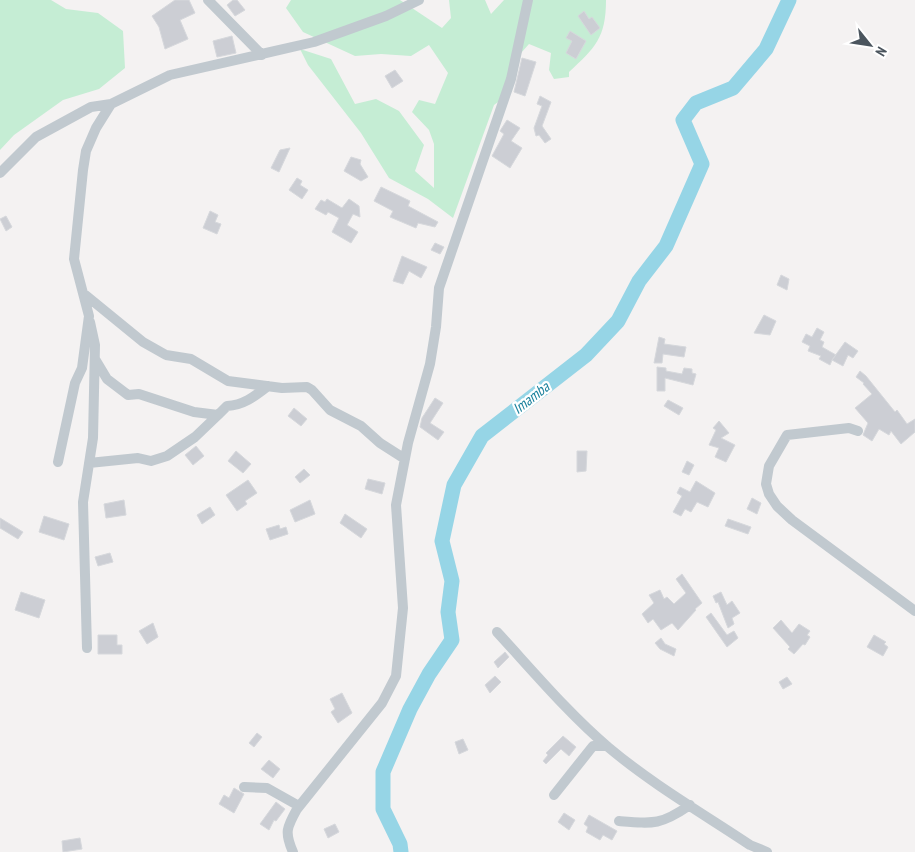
<svg xmlns="http://www.w3.org/2000/svg" width="915" height="852" font-family="'PT Sans Narrow',sans-serif">
<rect width="100%" height="100%" fill="#f4f2f2"/>
<path fill="#c5edd4" d="M0 0H51L66 9 98 13 123 31 125 68 99 89 63 100 14 135 0 150Z
M291 0H400L442 28 451 18 449 0H485L491 14 504 0H606C606 38 595 48 569 72V77L554 79 549 70 551 53 529 44 521 53 505 97 494 105 453 218 428 199 389 178 361 133 308 65 300 49 331 59 355 104 376 99 399 111 424 145 415 171 434 188V144L429 130 412 112 419 100 435 104 448 73 429 45 411 56 381 54 355 56 303 32 286 8Z"/>
<g fill="none" stroke-linecap="round" stroke-linejoin="round">
<path stroke="#96d5e6" stroke-width="15" d="M401 852 400 844 383 809V772L410 709 429 674 452 640 448 612 452 581 442 541 454 485 482 436 586 355 618 321 639 281 666 246 702 164 683 120 696 103 733 88 766 49 789 0"/>
</g>
<path fill="#ccced4" stroke="#d6d8dc" d="M175 0H189L195 13 180 20 188 39 165 49 159 27 152 16Z
M233 0H237L245 10 235 16 227 5Z
M584 11 589 19 592 17 600 28 591 35 578 16Z
M570 31 586 41 576 59 566 53 572 41 566 38Z
M232 36 236 53 217 57 213 41Z
M522 58 536 62 525 96 514 92Z
M395 70 403 81 392 88 385 76Z
M540 96 551 102 542 126 551 139 545 143 539 135 536 136 534 128 542 106 537 104Z
M507 120 520 128 511 141 522 148 510 168 492 156 504 134 500 131Z
M290 148 279 172 271 168 280 150Z
M351 157 361 160 360 164 368 177 361 181 344 171Z
M297 178 302 181 300 185 308 190 302 199 289 190Z
M381 187 410 201 408 206 438 222 435 227 418 223 416 228 390 217 393 211 374 201Z
M327 199 342 208 349 199 359 206 360 217 353 214 347 225 358 232 351 243 332 232 339 218 328 212 326 215 315 209 321 200 325 202Z
M210 211 218 215 215 222 221 224 217 234 203 228Z
M6 216 12 227 6 231 0 219Z
M435 243 444 247 440 254 431 250Z
M402 256 427 267 421 278 409 271 403 284 393 281Z
M781 275 789 279 787 290 777 285Z
M764 315 776 321 770 335 754 333Z
M817 328 824 332 820 340 824 342 822 347 836 355 832 360 845 342 858 351 853 358 848 355 843 366 832 360 830 365 819 359 821 356 808 351 810 346 802 342 806 334 812 337Z
M659 337 665 339 664 344 686 347 684 357 663 354 662 363H654Z
M657 367 666 368V371L682 374 684 368 692 369V373L696 374 693 385 665 378V391H657Z
M860 371 866 376 895 412 897 410 907 424 915 419V432L901 444 891 431 889 435 879 429 872 441 863 435 868 423 855 408 872 394 863 384 864 383 856 377Z
M435 398 443 403 430 423 444 432 438 440 420 427 422 418Z
M668 400 683 408 679 415 664 406Z
M294 408 307 419 301 426 288 416Z
M719 421 729 433 721 438 735 445 726 462 715 457 719 448 709 445 716 430 713 428Z
M196 446 204 456 193 465 185 455Z
M236 451 251 464 243 473 228 461Z
M577 451H587L586 471 577 472Z
M687 461 694 465 689 475 682 472Z
M304 469 310 475 300 483 295 477Z
M368 479 385 483 382 494 365 489Z
M248 480 257 493 245 501 247 504 237 511 226 495Z
M696 481 715 493 708 507 697 502 691 512 685 509 681 516 673 512 682 496 677 493 680 487 690 492Z
M752 498 761 503 757 514 747 509Z
M124 500 126 515 106 518 104 504Z
M310 500 315 514 295 522 290 510Z
M210 507 215 515 202 524 197 515Z
M345 514 367 529 361 538 340 523Z
M44 516 69 524 64 540 39 532Z
M0 518 23 532 18 539 0 528Z
M728 519 751 527 748 534 725 526Z
M279 525 280 529 286 527 288 534 270 540 266 529Z
M110 553 113 562 98 566 95 557Z
M682 574 702 603 695 609 696 610 678 630 672 623 661 630 653 619 648 623 642 614 654 603 649 595 660 590 664 599 667 597 674 604 686 593 676 579Z
M21 592 45 600 39 618 15 610Z
M721 592 727 605 732 601 740 613 732 618 734 624 728 628 718 602 716 603 713 596Z
M711 613 727 635 734 631 738 638 727 647 706 617Z
M781 620 792 633 799 624 810 631 807 635 810 637 805 645 803 644 794 654 788 649 790 647 773 628Z
M153 623 158 637 147 644 139 631Z
M98 635H117V645H122V654H98Z
M874 635 886 642 884 644 888 647 883 656 867 647Z
M661 638 665 644 676 649 674 656 660 649 655 643Z
M505 652 509 657 498 668 494 662Z
M495 676 501 682 490 693 485 685Z
M787 677 792 684 783 689 779 682Z
M342 693 352 713 338 723 331 712 335 709 330 699Z
M257 733 262 737 254 747 249 743Z
M563 736 576 747 569 756 561 749 546 764 543 761 548 755 546 753Z
M463 739 468 750 459 754 455 742Z
M269 760 280 769 273 778 261 769Z
M234 788 244 794 234 813 219 804 224 795 229 798Z
M276 802 285 809 276 821 274 820 269 830 260 824Z
M564 813 575 820 569 830 558 822Z
M589 815 617 831 612 840 603 835 600 840 586 832 588 827 584 824Z
M335 824 339 832 328 838 324 829Z
M80 838 82 849 63 852 62 841Z"/>
<g fill="none" stroke-linecap="round" stroke-linejoin="round">
<path stroke="#c1c9cf" stroke-width="10" d="M208 0 262 55
M0 173 36 137 91 107 111 104 170 75 314 42 386 16 419 0
M83 293 143 342 166 355 191 359 228 381 282 388 307 387 312 390 330 410 361 426 380 443 405 459
M95 359 107 379 128 395 139 394 194 412 218 415 227 406C244 405 255 396 268 386
M858 431 849 428 787 435 769 466 766 484 769 494 777 506 792 520 915 611
M58 462 75 383 82 368 89 316 74 259 83 170 86 151 96 128 111 104
M89 463 138 458 151 461 167 456 195 437 218 415
M497 632C532 670 569 714 608 747 652 784 702 813 750 845L767 852
M87 648 83 502 93 438 95 345 90 322
M244 787 267 788 299 806
M554 795 593 746H607
M619 821C654 824 661 825 690 805
M293 852C284 832 287 827 297 809L382 703 396 676 403 608 396 505 408 443 430 364 436 327 439 288 511 79 528 0"/>
</g>
<g text-anchor="middle" stroke-width="4.5" stroke-linejoin="round" paint-order="stroke">
<g font-size="15" font-style="italic" fill="#19809c" stroke="#fff">
<text transform="translate(531 398) rotate(-38)" y="5">Imamba</text>
</g>
</g>
<g transform="translate(870 45) rotate(120)" stroke="#ffffff" stroke-width="4" paint-order="stroke">
<path d="M0-4L9 19L0 12L-9 19Z" fill="#4b555e"/>
<text y="-8" font-size="14" font-weight="bold" text-anchor="middle" fill="#4b555e">N</text>
</g>
</svg>
